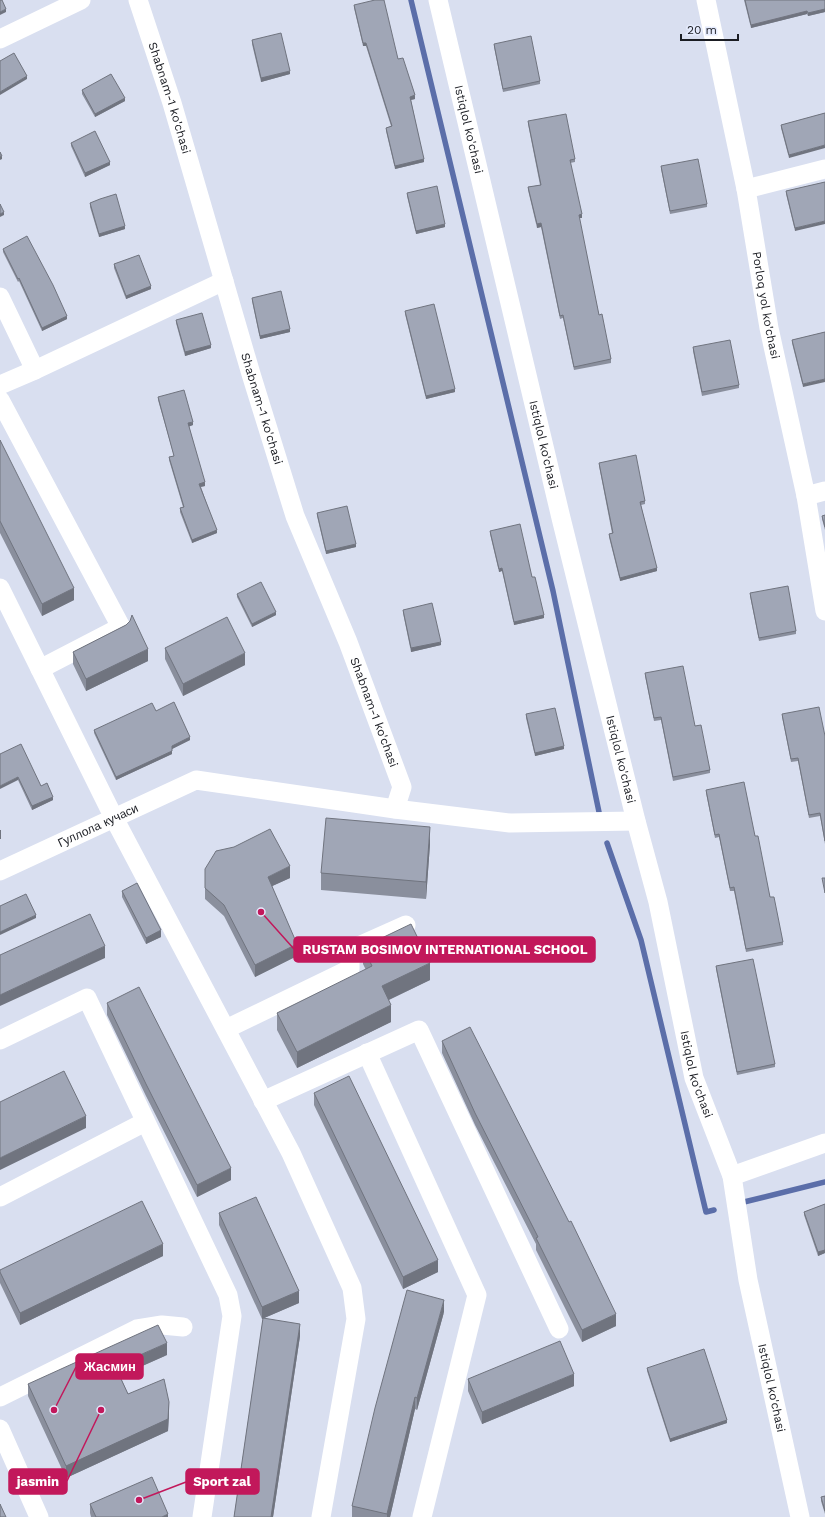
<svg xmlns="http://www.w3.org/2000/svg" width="825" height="1517" font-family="'Work Sans',sans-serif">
<rect width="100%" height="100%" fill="#d9dff0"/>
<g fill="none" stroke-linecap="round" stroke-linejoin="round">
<path stroke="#5b6ea9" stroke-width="5.5" d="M411 0 553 591 599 812
M607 843 641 940 706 1212 714 1210
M744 1202 825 1182"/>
<g stroke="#fff" stroke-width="19">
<path id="s1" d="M138 0 172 103 251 374 295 516 348 642 402 787 395 809"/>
<path id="s2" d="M438 0 561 518 636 821 658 902 694 1078 732 1176 748 1280 800 1517"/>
<path id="s3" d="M706 0 746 189 769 328 806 496 825 611"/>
<path d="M0 39 81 0"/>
<path d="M746 189 825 169"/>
<path d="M0 297 35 370"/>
<path d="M0 385 35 370 224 281"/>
<path d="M0 400 121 627 40 669"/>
<path d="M806 496 825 491"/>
<path d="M0 588 114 818 291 1153 352 1288 356 1319 321 1517"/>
<path id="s4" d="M0 871 196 780 395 809 510 823 636 821"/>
<path d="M226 1029 350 969V950L406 925"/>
<path d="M0 1040 87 998 228 1295 232 1316 202 1517"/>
<path d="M367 1053 477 1295 422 1517"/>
<path d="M263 1101 419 1030 559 1329"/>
<path d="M732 1176 825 1143"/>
<path d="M0 1197 145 1122"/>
<path d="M0 1397 137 1329 162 1325 183 1327"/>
<path d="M0 1429 39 1517"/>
</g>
</g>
<path fill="#8a8f9d" d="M744 0H825V12L808 16 807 14 751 28Z
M354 5 398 59 415 99 411 100 424 162 395 169 386 131V128L391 126 366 46H363L354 8Z
M252 40 290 74 261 82 252 44Z
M494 44 540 81V84L503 92 494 47Z
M82 90 125 101 95 117 82 94Z
M825 113 789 158 781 128V125Z
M528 121 575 159V162L570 163 582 218H579L599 315 611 359V363L574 370 563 318 560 319 541 227 537 228 528 190V187L540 185 528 124Z
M71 143 110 165 85 177 71 146Z
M661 166 707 204V207L670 214 661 169Z
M825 182 795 231 786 194V191Z
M407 193 445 227 416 234 407 196Z
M90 203 125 229 99 237 90 207Z
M3 249 67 319 42 331 19 281 18 282 3 252Z
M114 264 151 289 126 299 114 268Z
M252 298 290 332 260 339 252 301Z
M405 311 455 392 426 399 405 314Z
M176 320 211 348 185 356 176 323Z
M825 332 803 387 792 343V340Z
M693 347 739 385V388L702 396 693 351Z
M158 397 193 425 189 426 205 486 201 487 217 533 192 543 180 512V508L183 507 169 460V457L174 456 158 400Z
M0 440 74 600 42 616 0 533Z
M599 463 645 501V504L641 505 657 571 620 581 609 537V534L612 533 599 466Z
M317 513 356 547 326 554 317 516Z
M825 515V530L822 519V516Z
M490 531 532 577 544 618 514 625 502 571 499 572 490 534Z
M750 593 796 631V634L759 641 750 596Z
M237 594 276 615 252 627 237 597Z
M403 610 441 645 411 652 403 613Z
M126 625 148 661 86 691 73 664V652Z
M165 648 245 665 183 696 165 659Z
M645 673 695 726 710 770V773L673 781 661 720 654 721 645 676Z
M156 711 190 740 172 749V754L116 780 94 733V730Z
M526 714 564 749 535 756 526 718Z
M782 714 825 736V844L820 816 809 818 798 761 791 762 782 717Z
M0 754 41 786 53 800 32 810 18 780Z
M706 790 755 836 770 897 783 942V945L746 952 734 891H730L719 837 715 838 706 793Z
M430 844 426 899 321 890V873Z
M205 869 290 878 272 886 297 956 255 977 224 916 205 899Z
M122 891 161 937 146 944 122 897Z
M363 947 430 980 389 1000 391 1022 297 1068 277 1030V1013L366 970 363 964Z
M716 966 775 1064V1067L737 1075 716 969Z
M107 1003 231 1180 197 1197 146 1096 107 1015Z
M442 1041 616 1326 582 1342 536 1250V1244L475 1125 442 1053Z
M314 1093 438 1272 403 1289 314 1105Z
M825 1204V1253L818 1256 804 1215V1212Z
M219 1213 299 1303 264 1318 300 1336 273 1517H234L263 1319H262L219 1225Z
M163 1256 20 1325 0 1283V1270Z
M444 1312 417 1410 415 1409 390 1517H352V1506Z
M167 1355 120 1376 128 1394 169 1414 168 1431 66 1478 28 1396V1384Z
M647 1368 727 1423 670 1442 647 1371Z
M468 1379 574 1386 482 1424 468 1391Z
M825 1496V1514L821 1501V1497Z
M90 1504 168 1517H91L90 1513Z"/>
<path fill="#70747f" d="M6 9V12L0 15V12Z
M825 9V12L808 16V13Z
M807 11V14L751 28V25Z
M363 43H366V46H363Z
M290 71V74L261 82V78Z
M27 76V79L0 95V92Z
M415 95V99L410 100V97Z
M125 98V101L95 117V114Z
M825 145V148L789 158V155Z
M2 156V159L0 160V157Z
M424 159V162L395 169V166Z
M110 162V165L85 177V173Z
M4 212V215L0 217V214Z
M582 214V218H579V215Z
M825 221V224L795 231V228Z
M541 223V227L537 228V224Z
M445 224V227L416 234V231Z
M125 226V229L99 237V234Z
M151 286V289L126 299V296Z
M67 316V319L42 331V328Z
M290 329V332L260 339V336Z
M211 345V348L185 356V352Z
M825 379V382L803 387V384Z
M455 389V392L426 399V396Z
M193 422V425L188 427V423Z
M205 482V486L199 487V484Z
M217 530V533L192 543V540Z
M356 544V547L326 554V551Z
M502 568V571L499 572V569Z
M657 568V571L620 581V578Z
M74 588V600L42 616V604Z
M276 612V615L252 627V624Z
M544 615V618L514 625V622Z
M441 642V645L411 652V648Z
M148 649V661L86 691V679Z
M245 653V665L183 696V684Z
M190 737V740L172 749V746Z
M564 746V749L535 756V753Z
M172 751V754L116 780V777Z
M18 777V780L0 789V786Z
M53 797V800L32 810V806Z
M430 827V844L426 899V882Z
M0 830H1V839H0Z
M290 866V878L268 888V877Z
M36 915V918L0 935V932Z
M161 930V937L146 944V938Z
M297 944V956L255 977V965Z
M105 946V958L0 1006V995Z
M430 963V980L382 1003V986Z
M391 1005V1022L297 1068V1052Z
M86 1116V1128L0 1170V1158Z
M231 1168V1180L197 1197V1185Z
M163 1244V1256L20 1325V1313Z
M825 1250V1253L818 1256V1252Z
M438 1260V1272L403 1289V1277Z
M299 1291V1303L262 1319V1307Z
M444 1300V1312L417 1410V1398Z
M616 1314V1326L582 1342V1330Z
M300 1324V1336L273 1517H271Z
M167 1343V1355L115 1378V1366Z
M574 1374V1386L482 1424V1412Z
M415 1397V1409L390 1517H387V1514Z
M169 1402V1414L168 1431 66 1478V1466Z
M727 1420V1423L670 1442V1439Z
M168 1514V1517H162Z"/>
<path fill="#a0a6b6" stroke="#70747f" d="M0 0H2L6 9 0 12Z
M375 0H384L398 59 403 58 415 95 410 97 424 159 395 166 386 128 392 126 366 43H363L354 5Z
M745 0H825V9L808 13 807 11 751 25Z
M281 33 290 71 261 78 252 40Z
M531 36 540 81 503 89 494 44Z
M14 53 27 76 0 92V61Z
M111 74 125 98 95 114 82 90Z
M825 113V145L789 155 781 125Z
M566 114 575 159 570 160 582 214 579 215 599 315 602 314 611 359 574 367 563 315 560 316 541 223 537 224 528 187 541 185 528 121Z
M95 131 110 162 85 173 71 143Z
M0 152 2 156 0 157Z
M698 159 707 204 670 211 661 166Z
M825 182V221L795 228 786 191Z
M437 186 445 224 416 231 407 193Z
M116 194 125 226 99 234 90 203 100 199Z
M0 204 4 212 0 214Z
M27 236 53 285 67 316 42 328 19 278 18 279 3 249Z
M139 255 151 286 126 296 114 264Z
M281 291 290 329 260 336 252 298Z
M434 304 455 389 426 396 405 311Z
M202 313 211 345 185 352 176 320Z
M825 332V379L803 384 792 340Z
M730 340 739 385 702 392 693 347Z
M184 390 193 422 188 423 205 482 199 484 217 530 192 540 180 508 184 507 169 457 174 456 158 397Z
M0 440 74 588 42 604 0 521Z
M636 455 645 501 640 502 657 568 620 578 609 534 613 533 599 463Z
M347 506 356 544 326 551 317 513Z
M825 515V527L822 516Z
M520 524 532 577H535L544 615 514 622 502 568 499 569 490 531Z
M261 582 276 612 252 624 237 594Z
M788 586 796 631 759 638 750 593Z
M432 603 441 642 411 648 403 610Z
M132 615 148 649 86 679 73 652 126 625 130 621Z
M227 617 245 653 183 684 165 648Z
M683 666 695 726 701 725 710 770 673 777 661 717 654 718 645 673Z
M174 702 190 737 172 746V751L116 777 94 730 152 703 156 711Z
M819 707 825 736V841L820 813 809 815 798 758 791 759 782 714Z
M555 708 564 746 535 753 526 714Z
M21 744 41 786 47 783 53 797 32 806 18 777 0 786V754Z
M744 782 755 836H758L770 897H774L783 942 746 949 734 887 730 888 719 834 715 835 706 790Z
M326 818 430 827 426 882 321 873Z
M270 829 290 866 268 877 297 944 255 965 224 905 205 888V869L216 851 234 847Z
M822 878H825V893Z
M137 883 161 930 146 938 122 891Z
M26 894 36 915 0 932V906Z
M90 914 105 946 0 995V955Z
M411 924 430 963 382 986 391 1005 297 1052 277 1013 372 966 363 947Z
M753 959 775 1064 737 1072 716 966Z
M139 987 231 1168 197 1185 146 1084 107 1003Z
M470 1027 569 1222 571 1221 616 1314 582 1330 536 1238 538 1237 475 1113 442 1041Z
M64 1071 86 1116 0 1158V1102Z
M349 1076 438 1260 403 1277 314 1093Z
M256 1197 299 1291 262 1307 219 1213Z
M142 1201 163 1244 20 1313 0 1272V1270Z
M825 1204V1250L818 1252 804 1212Z
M407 1290 444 1300 417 1398 415 1397 387 1514 352 1506 375 1408Z
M263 1318 300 1324 271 1517H234Z
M158 1325 167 1343 115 1366 128 1394 164 1379 169 1402 168 1419 66 1466 28 1384Z
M560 1341 574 1374 482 1412 468 1379Z
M704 1349 727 1420 670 1439 647 1368Z
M152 1477 168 1514 162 1517H96L90 1504Z
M825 1496V1511L821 1497Z
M0 1504 6 1517H0Z"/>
<g text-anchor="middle" stroke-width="3.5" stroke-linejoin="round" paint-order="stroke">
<g font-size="12" fill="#1b1d23" stroke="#e6ecfe">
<text dy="4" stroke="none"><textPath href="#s1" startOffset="103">Shabnam-1 ko'chasi</textPath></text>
<text dy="4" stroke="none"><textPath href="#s2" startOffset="133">Istiqlol ko'chasi</textPath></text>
<text dy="4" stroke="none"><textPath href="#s3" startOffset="311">Porloq yol ko'chasi</textPath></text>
<text dy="4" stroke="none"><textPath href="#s1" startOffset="427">Shabnam-1 ko'chasi</textPath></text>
<text dy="4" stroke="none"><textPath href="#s2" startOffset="457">Istiqlol ko'chasi</textPath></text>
<text dy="4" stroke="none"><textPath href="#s1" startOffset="751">Shabnam-1 ko'chasi</textPath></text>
<text dy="4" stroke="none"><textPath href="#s2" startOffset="781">Istiqlol ko'chasi</textPath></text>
<text dy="4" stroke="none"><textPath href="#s4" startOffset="108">Гуллола кучаси</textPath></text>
<text dy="4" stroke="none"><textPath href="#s2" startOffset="1105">Istiqlol ko'chasi</textPath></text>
<text dy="4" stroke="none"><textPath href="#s2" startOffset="1429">Istiqlol ko'chasi</textPath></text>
</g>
</g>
<path fill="none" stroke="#c2185b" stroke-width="1.5" d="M261 912L294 949M54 1410L76 1367M101 1410L67 1481M139 1500L186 1482"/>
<g fill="#c2185b" stroke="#e6ecfe" stroke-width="1.5">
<circle cx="261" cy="912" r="4"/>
<circle cx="54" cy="1410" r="4"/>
<circle cx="101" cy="1410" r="4"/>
<circle cx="139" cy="1500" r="4"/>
</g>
<g fill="#c2185b" stroke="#c2185b" stroke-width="1.5">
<rect x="294" y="937" width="301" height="25" rx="4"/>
<rect x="76" y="1354" width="67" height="25" rx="4"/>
<rect x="9" y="1469" width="58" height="25" rx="4"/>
<rect x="186" y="1469" width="73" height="25" rx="4"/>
</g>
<g font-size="13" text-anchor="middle" font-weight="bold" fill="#fff">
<text x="445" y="954">RUSTAM BOSIMOV INTERNATIONAL SCHOOL</text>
<text x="110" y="1371">Жасмин</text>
<text x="38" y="1486">jasmin</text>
<text x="222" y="1486">Sport zal</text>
</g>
<path d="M681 34v6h57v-6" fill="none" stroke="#1b1d23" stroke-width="2"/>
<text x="687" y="34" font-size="12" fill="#1b1d23" stroke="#e6ecfe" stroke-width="3" paint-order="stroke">20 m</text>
</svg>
